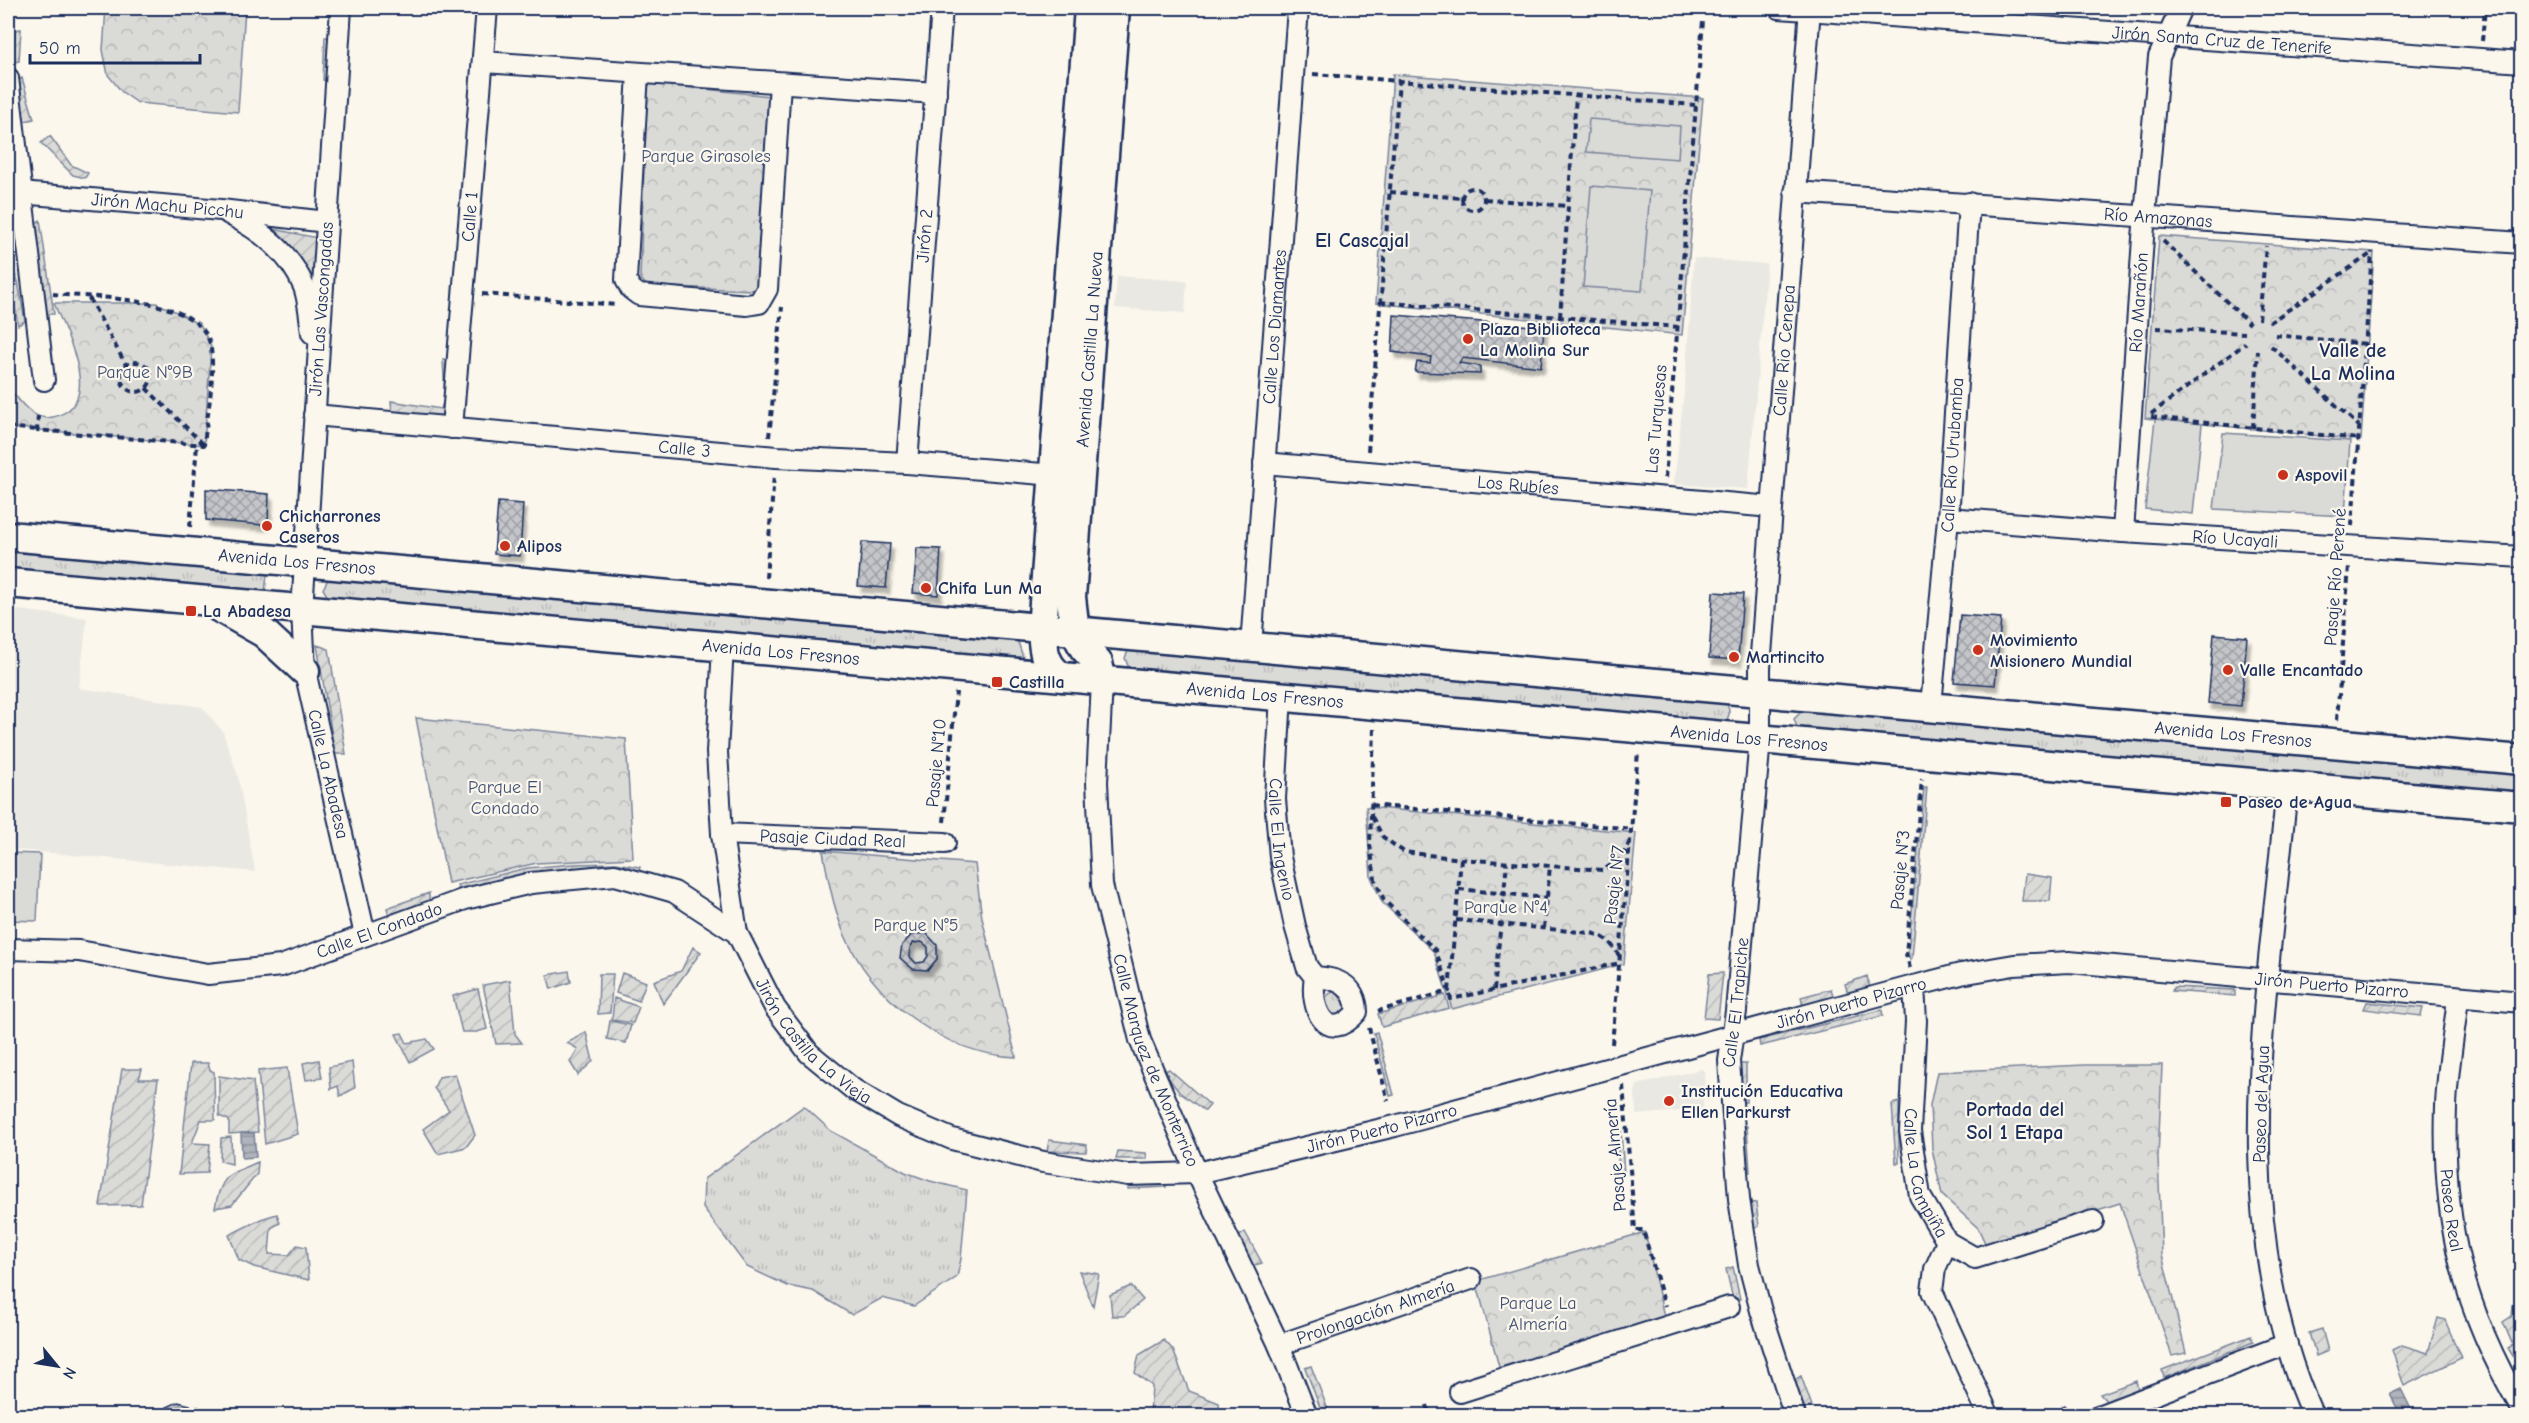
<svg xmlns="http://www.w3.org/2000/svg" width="2529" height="1423" font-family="'Comic Neue',sans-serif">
<defs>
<pattern id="grass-tufts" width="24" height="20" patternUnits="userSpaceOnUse" patternTransform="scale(1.5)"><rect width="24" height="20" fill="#dadad7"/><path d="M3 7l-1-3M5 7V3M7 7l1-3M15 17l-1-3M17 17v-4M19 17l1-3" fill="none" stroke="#babbbb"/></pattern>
<pattern id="forest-crowns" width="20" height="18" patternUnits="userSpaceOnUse" patternTransform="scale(1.5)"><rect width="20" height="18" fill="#dadad7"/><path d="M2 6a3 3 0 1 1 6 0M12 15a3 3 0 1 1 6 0" fill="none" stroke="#babbbb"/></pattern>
<pattern id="garden-furrows" width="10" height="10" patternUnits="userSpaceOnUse" patternTransform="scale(1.5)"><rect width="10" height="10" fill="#dadad7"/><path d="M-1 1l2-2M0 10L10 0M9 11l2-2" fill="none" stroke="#babbbb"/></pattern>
<pattern id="water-rules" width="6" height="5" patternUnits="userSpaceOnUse" patternTransform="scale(1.5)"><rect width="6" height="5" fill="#afb3bb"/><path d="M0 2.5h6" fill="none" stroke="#8e929b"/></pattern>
<pattern id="building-cross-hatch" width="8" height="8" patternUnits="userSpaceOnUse" patternTransform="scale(1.5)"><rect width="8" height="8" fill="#c3c5c9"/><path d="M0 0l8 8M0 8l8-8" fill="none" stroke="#9ea0a6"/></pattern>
<filter id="shadow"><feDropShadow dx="3.5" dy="6" stdDeviation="1.5" flood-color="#0004"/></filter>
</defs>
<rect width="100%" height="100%" fill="#fbf7ec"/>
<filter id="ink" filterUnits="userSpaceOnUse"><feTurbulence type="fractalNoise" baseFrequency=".0167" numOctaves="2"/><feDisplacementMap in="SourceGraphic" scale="12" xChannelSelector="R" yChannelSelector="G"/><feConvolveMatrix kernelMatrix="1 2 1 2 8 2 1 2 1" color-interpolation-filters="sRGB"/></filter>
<g filter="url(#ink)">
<path fill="#eae8e2" d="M1694 258 1767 264 1748 489 1674 484 1685 383Z
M1117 276 1187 281 1185 313 1115 308Z
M18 610 87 618 79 688 202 707 223 732 238 776 255 872 8 849V618Z
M1702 1069 1705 1072 1703 1109 1636 1115 1635 1092 1637 1085Z"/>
<path fill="url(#grass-tufts)" stroke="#7a849a" stroke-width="1.5" d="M8 547 265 571 267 575 265 592 8 572Z
M334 577 1017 639 1024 660 336 600 328 597 323 589 327 581Z
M1133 648 1726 702C1731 712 1730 718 1722 725L1136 671 1128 666 1125 658 1128 651Z
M1805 708 2521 771V797L1803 730 1797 727 1794 719Z
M1324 1004a12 12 0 1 1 24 0a12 12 0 1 1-24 0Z
M804 1106 831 1131 905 1172 930 1181 967 1190 961 1259 957 1277 914 1306 882 1298 852 1315 813 1291 788 1286 747 1267 703 1208 704 1179Z"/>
<path fill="url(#forest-crowns)" stroke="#7a849a" stroke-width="1.5" d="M106 8H245L238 112 138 103 122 92 108 75 103 50Z
M1393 74 1703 98 1682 335 1376 303Z
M647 83 770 96 761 285 752 290 647 286 640 278Z
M2159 236 2374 252 2361 440 2145 418Z
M54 303H156L179 313 201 326 211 347 204 445 8 427V394L15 395C24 407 36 421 53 417 106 405 65 332 54 303Z
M416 718 626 739 633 858 537 863 448 883Z
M1366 807 1636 833 1624 964 1452 1009 1434 952 1382 902 1371 877Z
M823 851 975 864 982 918 1016 1057C942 1054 871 998 843 931 833 905 828 879 823 851Z
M2085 1065H2162L2158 1158 2162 1255 2186 1353 2172 1356 2120 1203 1986 1245 1978 1228 1942 1195 1932 1149 1930 1105 1937 1072Z
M1645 1232 1665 1321 1502 1378 1476 1281Z"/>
<path fill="url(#garden-furrows)" stroke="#7a849a" stroke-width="1.5" d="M21 29 19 61 13 62 15 30Z
M325 37 333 38 332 83 323 80Z
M22 78 34 119 25 121 14 83Z
M50 136 71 165 88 173 85 178 73 175 41 143Z
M40 220 54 314H46L37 253 36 223Z
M273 229 318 238 314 288Z
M8 260 18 281 25 321 18 325C15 304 7 281 8 260Z
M443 359 453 363 447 414 435 420 392 413 391 401 441 409 445 396Z
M317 645 329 649 346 754H335Z
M1924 787H1927L1912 958 1910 960 1908 952Z
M616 863 640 867 638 873H536L459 890 457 885 527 868 573 864Z
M2025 874 2052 878 2050 901H2022Z
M429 893V901L389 915 387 908Z
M693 947 701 952 663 1004 654 981 681 971Z
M569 971 571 982 551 989 547 975Z
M622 973 646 982 639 1001 616 993Z
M1723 973 1718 1019 1704 1018 1709 974Z
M599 974H613L610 1013 598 1014Z
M1867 976 1870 989 1848 994 1845 984Z
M510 980 515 1034 522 1043 496 1044 483 985Z
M2174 987 2235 990V996L2172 991Z
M478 989 487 1029 477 1032H462L453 996Z
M1831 989 1834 998 1803 1007 1801 997Z
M1445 995 1449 1008 1382 1027 1378 1014Z
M614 998 639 1007 633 1023 612 1020Z
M2367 1002 2423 1008 2421 1016 2364 1009Z
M1882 1010 1883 1016 1760 1046 1759 1040Z
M610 1021 631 1025 626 1043 607 1039Z
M586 1032 593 1061 578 1075 570 1062 578 1049 567 1043Z
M1377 1032 1394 1095 1390 1096 1374 1033Z
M402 1033 407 1043 427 1039 434 1049 410 1062 396 1034Z
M319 1060 322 1078 306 1080 303 1063Z
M352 1062 355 1088 340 1096 338 1086 331 1089 329 1067Z
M191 1063H208L210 1070 214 1072 215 1120H201L192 1143 210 1144 207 1173 179 1174Z
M1737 1064H1746V1102L1738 1103Z
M287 1068 298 1134 265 1144 258 1071Z
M122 1069H142L139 1079H158L141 1205 100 1206Z
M1169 1069 1210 1105 1205 1111 1179 1092 1164 1072Z
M455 1074 475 1135 466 1147 438 1154 423 1129 449 1110 434 1088 439 1077Z
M219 1076 253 1081 258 1132 229 1134V1120L219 1116Z
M1899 1102V1163H1896L1892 1104Z
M1737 1126H1747L1750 1172H1740Z
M1621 1131 1624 1174 1619 1175 1617 1132Z
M231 1137 232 1164 220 1161 221 1138Z
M1049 1140 1087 1145 1086 1152 1047 1151Z
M1118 1151 1146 1153 1147 1159H1116Z
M258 1162 257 1174 232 1205 215 1208C221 1175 228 1175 258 1162Z
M1161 1179 1166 1187 1128 1189V1180Z
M1745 1202 1756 1203 1759 1226 1747 1229Z
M277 1214 280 1223 271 1228 269 1254 289 1255 297 1245 306 1247 309 1280 254 1267 239 1260 229 1235 261 1219Z
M1245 1232 1262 1263 1251 1266 1238 1237Z
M1733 1267 1740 1299H1733L1726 1269Z
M1079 1271 1099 1274 1093 1306Z
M1131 1286 1143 1300 1124 1316H1112L1110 1295Z
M2513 1306 2517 1313 2514 1318 2518 1334 2522 1336 2512 1343 2503 1322 2512 1316Z
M2438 1318 2445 1320 2461 1358 2404 1386 2392 1350 2402 1345 2428 1353Z
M2322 1329 2328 1351 2316 1356 2309 1333Z
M2251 1336 2253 1342 2164 1378 2162 1370Z
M1164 1340 1173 1350 1189 1391 1219 1403 1220 1415H1150L1152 1386 1135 1373 1139 1355Z
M2521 1341V1359L2516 1361 2508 1348 2513 1345H2521Z
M1311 1366 1330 1415H1323L1305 1368Z
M1801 1376 1812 1406 1800 1410 1790 1383Z
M2136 1381 2138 1389 2107 1402 2100 1394Z"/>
<path fill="#dadad7" stroke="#7a849a" stroke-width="1.5" d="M1589 119 1680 126 1678 159 1586 152Z
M1591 186 1650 191 1642 291 1583 287Z
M2155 419 2202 424 2193 514 2145 509Z
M2223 433 2350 441 2345 516 2214 509Z
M8 853 40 854 37 921 8 920Z"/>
<path fill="url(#water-rules)" stroke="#747e96" stroke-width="1.5" d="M241 1133H254L256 1157 242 1158Z
M2401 1389 2413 1413 2408 1415 2400 1414 2390 1394Z"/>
<path fill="url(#building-cross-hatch)" stroke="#1b2f5e" stroke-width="1.5" fill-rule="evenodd" filter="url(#shadow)" d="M1394 315 1544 327 1541 367 1462 358 1459 363 1480 366V374L1415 372 1417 362 1430 363 1431 357 1392 352Z
M206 489 269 494 268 521 263 525 206 520Z
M498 502 523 504 520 556 494 554Z
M862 542 890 544 886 588 858 586Z
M917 548 941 549 938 595 913 593Z
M1713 592 1743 594 1738 660 1709 658Z
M1960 615 2001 618 1995 685 1954 682Z
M2214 634 2247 637 2241 706 2208 703Z
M926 933 937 945V959L928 970 913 969 900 958 902 945 911 935ZM922 942 928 947V956L924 962 916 963 910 957V948L913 943Z
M178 1402 190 1405 199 1416H162L167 1407Z
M197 1407 233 1415 199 1416Z"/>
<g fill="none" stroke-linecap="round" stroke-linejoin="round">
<defs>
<g id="street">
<path id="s1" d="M341 8 302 610 305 671 365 935"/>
<path id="s2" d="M1779 8 2522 62"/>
<path d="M483 62 936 93"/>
<path d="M638 73 626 280 631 289 639 295 747 305 759 303 767 289 780 83"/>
<path d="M8 78 44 380"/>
<path id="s3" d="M8 192 221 210 327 222"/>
<path id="s4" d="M1795 192 2522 243"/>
<path d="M229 214C261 231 290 252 304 287 309 301 310 318 312 333"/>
<path id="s5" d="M314 415 776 457 907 463 1055 475"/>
<path id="s6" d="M452 428 487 8"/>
<path id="s7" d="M907 463 942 8"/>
<path id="s8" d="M1264 463 1772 507"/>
<path id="s9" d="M1948 518 2123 532 2522 557"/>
<path id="s10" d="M2123 532 2143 238 2159 57 2181 8"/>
<path id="s11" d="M1251 646 1298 8"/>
<path id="s12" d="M723 647 717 752 722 834 737 933 775 1008 809 1053 853 1089 898 1116 952 1139 1043 1162 1128 1175 1197 1173 1395 1126 1914 986 1961 974 2014 965 2069 962 2522 1002"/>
<path id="s13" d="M1102 682 1097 782 1102 885 1140 1040 1197 1173 1279 1345 1307 1416"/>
<path id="s14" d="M1281 696 1275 799 1280 857 1295 926 1307 967 1315 977C1338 978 1356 986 1357 1012 1327 1047 1309 1008 1315 977"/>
<path id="s15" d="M1931 706 1948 518 1969 203"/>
<path d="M2287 787C2268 995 2223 1217 2313 1416"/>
<path id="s16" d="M722 834 945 843"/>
<path id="s17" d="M8 949 79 951 208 974 281 966 465 899 531 883 615 875 674 892 737 933"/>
<path id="s18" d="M1914 986 1916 1021 1910 1131 1920 1196 1947 1242"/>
<path id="s19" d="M2458 998C2454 1034 2447 1071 2446 1107 2442 1223 2463 1309 2522 1409"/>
<path d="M1947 1242 1935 1269 1932 1291 1989 1416"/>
<path d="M1947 1242 1975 1258 2093 1221"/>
<path id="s20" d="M1279 1345 1471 1279"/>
<path d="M1460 1392 1729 1307"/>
<path id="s21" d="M1795 1416 1761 1311 1749 1265 1739 1199 1729 1061 1736 1011 1760 739V668L1810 8"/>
<path d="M2098 1416 2287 1344"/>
</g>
<g id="secondary">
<path id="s22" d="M8 536 2522 760"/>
<path id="s23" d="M8 583 2522 807"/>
<path d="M220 608 264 633 305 671"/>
<path d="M1062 677C1044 666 1043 649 1042 629L1089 8"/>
<path id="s24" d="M1102 682 1098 663 1084 648 1075 632 1071 597 1115 8"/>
</g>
</defs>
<use href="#street" stroke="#1b2f5e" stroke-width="24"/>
<use href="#secondary" stroke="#1b2f5e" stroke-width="33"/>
<path stroke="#1b2f5e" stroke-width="4" stroke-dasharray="6 4.5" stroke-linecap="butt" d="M2482 41 2485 8
M1313 74 1695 105
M1462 199a11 11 0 1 1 22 0a11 11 0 1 1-22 0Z
M1390 192 1462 198
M1485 199 1567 206
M2163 241 2250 324
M482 294 618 305
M89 298 126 365
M1380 302 1678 327
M1560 317 1576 96
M2259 320 2266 246
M2269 323 2372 253
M2156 328 2245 333
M2275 335 2366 344
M2271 346 2359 426
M121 377a15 15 0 1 1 30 0a15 15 0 1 1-30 0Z
M146 388 203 444
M8 394 15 395
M2151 414 2246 343
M38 416 37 430 204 445C207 415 215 380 211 349 205 295 93 298 53 294
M2151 417 2359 439
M8 427 37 430
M2253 428 2258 351
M769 437 782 307
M1368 451 1399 81
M1665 478 1703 21
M2352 526 2372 252
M190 527 197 445
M766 578 774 475
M2337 720 2349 566
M1374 729 1370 845 1375 879 1384 900 1436 951 1449 991 1378 1011
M1371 805 1633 829
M1372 817 1383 837 1404 852 1461 859 1603 870 1621 859 1631 839
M944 822 956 692
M1461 859 1449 991 1451 999 1620 963
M1459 889 1547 898
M1456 920 1591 933C1606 936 1612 944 1620 957
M1544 928 1550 866
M1910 968 1906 954 1922 779
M1494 990 1507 863
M1369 1028 1388 1101
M1612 1044 1638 752
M1623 1085 1635 1230H1643L1665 1306
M1427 1405 1430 1416
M2063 1405 2067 1416"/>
<use href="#street" stroke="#fbf7ec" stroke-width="20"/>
<use href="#secondary" stroke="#fbf7ec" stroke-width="28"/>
</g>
</g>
<g fill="#c8321e" stroke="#fbf7ec" stroke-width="2">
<circle cx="1468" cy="339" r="6"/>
<circle cx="2283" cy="475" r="6"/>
<circle cx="267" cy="526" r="6"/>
<circle cx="505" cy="546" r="6"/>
<circle cx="926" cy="588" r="6"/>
<rect x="185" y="605" width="12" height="12" rx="3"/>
<circle cx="1978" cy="650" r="6"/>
<circle cx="1734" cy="657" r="6"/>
<circle cx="2228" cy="670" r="6"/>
<rect x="991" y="676" width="12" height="12" rx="3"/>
<rect x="2220" y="796" width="12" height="12" rx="3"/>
<circle cx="1669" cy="1101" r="6"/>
</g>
<g text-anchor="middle" stroke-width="4.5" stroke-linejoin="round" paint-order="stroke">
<g font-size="18" fill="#1b2f5e" stroke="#fbf7ec">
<text dy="6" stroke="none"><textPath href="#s2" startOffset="444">Jirón Santa Cruz de Tenerife</textPath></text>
<text dy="6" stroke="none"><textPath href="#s3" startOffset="160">Jirón Machu Picchu</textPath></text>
<text dy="6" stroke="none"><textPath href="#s6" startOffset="212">Calle 1</textPath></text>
<text dy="6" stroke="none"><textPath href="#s4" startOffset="364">Río Amazonas</textPath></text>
<text dy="6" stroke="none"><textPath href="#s7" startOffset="228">Jirón 2</textPath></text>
<text dy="6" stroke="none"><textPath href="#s10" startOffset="230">Río Marañón</textPath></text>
<text transform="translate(321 309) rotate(-86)" y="6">Jirón Las Vascongadas</text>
<text dy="6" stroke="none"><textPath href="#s11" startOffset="320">Calle Los Diamantes</textPath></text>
<text dy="6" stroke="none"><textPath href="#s24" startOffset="342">Avenida Castilla La Nueva</textPath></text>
<text dy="6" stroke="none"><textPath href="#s21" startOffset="1076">Calle Rio Cenepa</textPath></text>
<text transform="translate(1656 419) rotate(-85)" y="6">Las Turquesas</text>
<text dy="6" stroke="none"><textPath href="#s5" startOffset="372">Calle 3</textPath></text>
<text dy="6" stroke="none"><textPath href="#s15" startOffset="252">Calle Río Urubamba</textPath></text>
<text dy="6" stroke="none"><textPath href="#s8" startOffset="255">Los Rubíes</textPath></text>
<text dy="6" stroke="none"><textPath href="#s9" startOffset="288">Río Ucayali</textPath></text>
<text dy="6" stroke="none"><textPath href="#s22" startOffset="290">Avenida Los Fresnos</textPath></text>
<text transform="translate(2335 577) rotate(-86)" y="6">Pasaje Río Perené</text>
<text dy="6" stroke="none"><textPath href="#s23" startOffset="776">Avenida Los Fresnos</textPath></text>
<text dy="6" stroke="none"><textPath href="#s23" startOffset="1262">Avenida Los Fresnos</textPath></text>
<text dy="6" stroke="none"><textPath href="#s22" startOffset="2234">Avenida Los Fresnos</textPath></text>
<text dy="6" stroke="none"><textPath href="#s23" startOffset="1748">Avenida Los Fresnos</textPath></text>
<text transform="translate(936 763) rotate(-85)" y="6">Pasaje N°10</text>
<text dy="6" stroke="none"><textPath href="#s1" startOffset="770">Calle La Abadesa</textPath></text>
<text dy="6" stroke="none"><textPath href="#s16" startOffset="111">Pasaje Ciudad Real</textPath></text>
<text dy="6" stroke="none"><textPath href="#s14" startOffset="144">Calle El Ingenio</textPath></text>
<text transform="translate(1900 870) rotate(-85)" y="6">Pasaje N°3</text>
<text transform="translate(1614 885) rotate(-84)" y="6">Pasaje N°7</text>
<text dy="6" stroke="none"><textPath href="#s17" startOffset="380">Calle El Condado</textPath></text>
<text dy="6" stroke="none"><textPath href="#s12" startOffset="2007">Jirón Puerto Pizarro</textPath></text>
<text dy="6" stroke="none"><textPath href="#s21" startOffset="422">Calle El Trapiche</textPath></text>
<text dy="6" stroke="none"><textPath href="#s12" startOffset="1521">Jirón Puerto Pizarro</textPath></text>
<text dy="6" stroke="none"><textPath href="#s12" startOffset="422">Jirón Castilla La Vieja</textPath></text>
<text dy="6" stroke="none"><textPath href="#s13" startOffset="387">Calle Marquez de Monterrico</textPath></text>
<text transform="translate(2261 1104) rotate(-88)" y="6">Paseo del Agua</text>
<text dy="6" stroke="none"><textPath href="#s12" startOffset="1035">Jirón Puerto Pizarro</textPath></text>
<text transform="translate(1615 1155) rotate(-95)" y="6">Pasaje Almería</text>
<text dy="6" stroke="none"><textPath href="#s18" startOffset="190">Calle La Campiña</textPath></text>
<text dy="6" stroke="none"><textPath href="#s19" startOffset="213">Paseo Real</textPath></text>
<text dy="6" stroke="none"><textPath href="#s20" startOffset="102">Prolongación Almería</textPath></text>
</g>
<g font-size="18" fill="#415176" stroke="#fbf7ec">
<text x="706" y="162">Parque Girasoles</text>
<text x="145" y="378">Parque N°9B</text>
<text x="505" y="793">Parque El<tspan x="505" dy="21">Condado</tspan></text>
<text x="1506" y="913">Parque N°4</text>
<text x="916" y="931">Parque N°5</text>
<text x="1538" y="1309">Parque La<tspan x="1538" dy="21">Almería</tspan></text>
</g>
<g font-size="18" font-weight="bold" fill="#1b2f5e" stroke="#fbf7ec" text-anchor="start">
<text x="1480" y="335">Plaza Biblioteca<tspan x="1480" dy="21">La Molina Sur</tspan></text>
<text x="2295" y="481">Aspovil</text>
<text x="279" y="522">Chicharrones<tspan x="279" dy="21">Caseros</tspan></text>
<text x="517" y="552">Alipos</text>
<text x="938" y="594">Chifa Lun Ma</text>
<text x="203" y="617">La Abadesa</text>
<text x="1990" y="646">Movimiento<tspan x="1990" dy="21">Misionero Mundial</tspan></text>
<text x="1746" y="663">Martincito</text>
<text x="2240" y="676">Valle Encantado</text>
<text x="1009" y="688">Castilla</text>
<text x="2238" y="808">Paseo de Agua</text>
<text x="1681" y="1097">Institución Educativa<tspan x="1681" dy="21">Ellen Parkurst</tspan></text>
</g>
<g font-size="20" font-weight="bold" fill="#1b2f5e" stroke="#fbf7ec">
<text x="1362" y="247">El Cascajal</text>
<text x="2353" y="357">Valle de<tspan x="2353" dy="23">La Molina</tspan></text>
<text x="2015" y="1116">Portada del<tspan x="2015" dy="23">Sol 1 Etapa</tspan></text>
</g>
</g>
<rect width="2529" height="1423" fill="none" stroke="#fbf7ec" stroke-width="30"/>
<rect x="15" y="15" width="2499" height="1393" fill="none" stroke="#1b2f5e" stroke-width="2" filter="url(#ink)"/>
<g transform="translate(57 1366) rotate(120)" stroke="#fbf7ec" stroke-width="4.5" paint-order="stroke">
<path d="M0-4.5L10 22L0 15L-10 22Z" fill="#1b2f5e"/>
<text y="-9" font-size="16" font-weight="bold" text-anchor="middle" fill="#1b2f5e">N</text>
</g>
<path d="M30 54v9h170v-9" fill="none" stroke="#1b2f5e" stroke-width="3"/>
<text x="39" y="54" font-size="18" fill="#1b2f5e" stroke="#fbf7ec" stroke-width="4.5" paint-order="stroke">50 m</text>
</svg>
